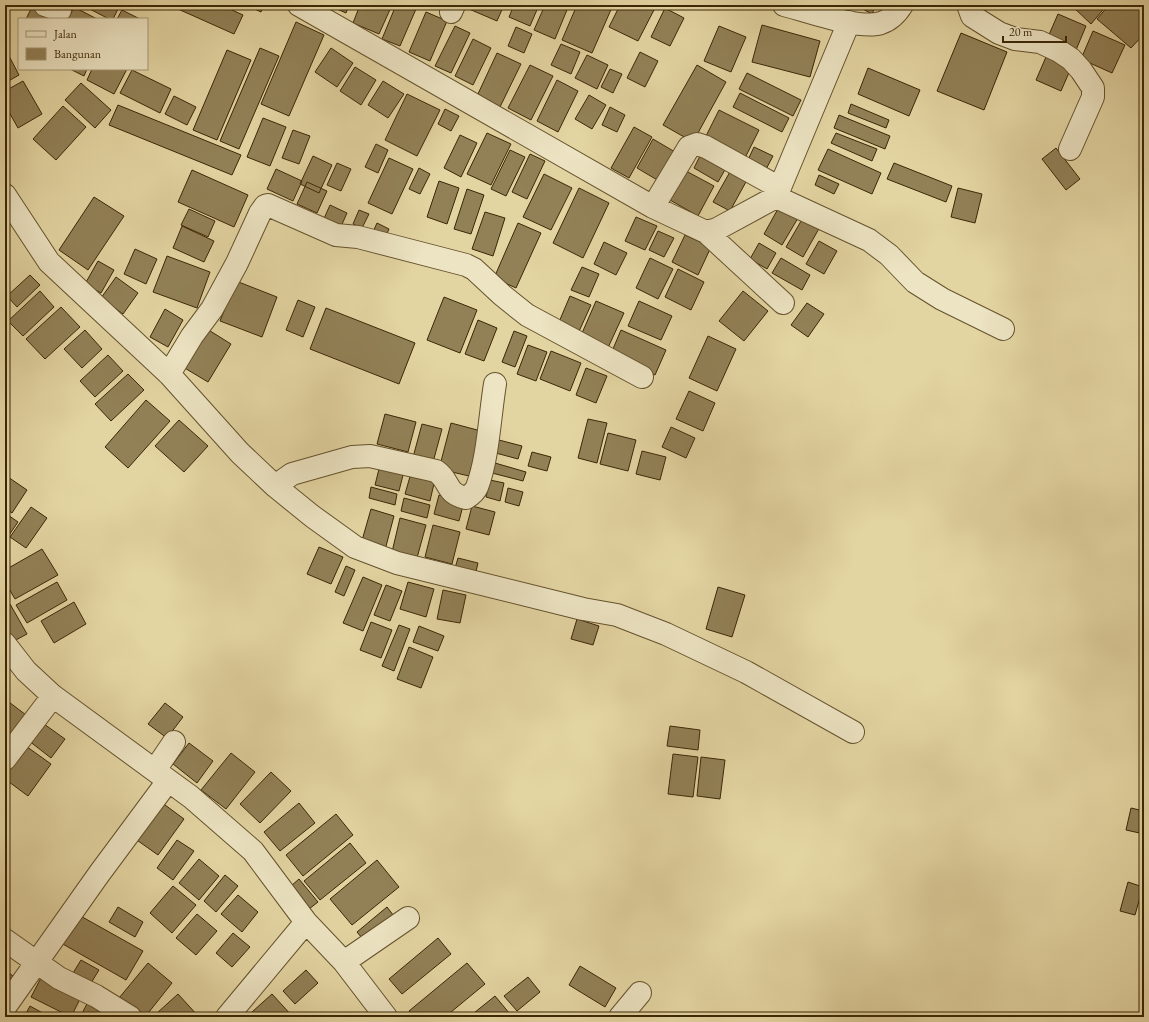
<svg xmlns="http://www.w3.org/2000/svg" width="1149" height="1022" font-family="'EB Garamond',serif">
<rect width="100%" height="100%" fill="#e3d5a2"/>
<filter id="stains"><feTurbulence type="fractalNoise" baseFrequency=".005" numOctaves="4"/><feColorMatrix values="0 0 0 0 .2 0 0 0 0 .09 0 0 0 0 .02 0 0 0 .5 -.17"/></filter>
<radialGradient id="worn" r=".72"><stop offset=".6" stop-color="#630" stop-opacity="0"/><stop offset="1" stop-color="#630" stop-opacity=".3"/></radialGradient>
<path fill="#928157" stroke="#3b2706" d="M82 5H120L113 19H109Z
M169 5H221L243 15 234 34Z
M246 5H264L261 12Z
M328 5H349L346 13Z
M360 5H392L379 34 353 23Z
M396 5H407L416 9 400 46 382 39Z
M471 5H504L497 21 469 9Z
M514 5H539L530 26 509 17Z
M545 5H569L555 39 534 30Z
M577 5H613L592 53 562 40Z
M620 5 656 6 638 41 609 27Z
M860 5H876L872 14 859 7Z
M1071 5H1107L1091 24Z
M1109 5H1136L1144 12V34L1131 48 1097 19Z
M32 7 50 16 48 19H26Z
M74 7 97 19H68Z
M665 8 684 18 670 46 651 37Z
M122 10 140 19H117Z
M426 12 447 21 430 61 409 52Z
M1058 14 1086 26 1076 50 1048 37Z
M296 22 324 35 289 116 261 104Z
M762 25 820 41 810 77 752 62Z
M455 26 470 33 451 73 435 66Z
M719 26 746 37 731 72 704 61Z
M516 27 532 34 524 53 508 46Z
M1093 31 1125 45 1112 73 1081 59Z
M961 33 1007 52 984 110 937 91Z
M473 39 491 48 473 85 455 76Z
M561 44 580 52 571 74 551 65Z
M260 48 279 56 239 149 220 141Z
M331 48 353 63 337 87 315 72Z
M227 50 251 60 217 140 193 130Z
M640 52 658 61 645 87 627 78Z
M497 53 521 64 500 107 477 96Z
M587 55 608 65 597 89 575 78Z
M9 56 19 75 5 83V59Z
M1046 57 1071 68 1061 91 1036 80Z
M530 65 553 76 531 120 508 108Z
M697 65 726 82 693 142 663 125Z
M355 67 376 80 361 105 340 91Z
M868 68 920 90 909 116 858 94Z
M70 69H87L84 76Z
M92 69H127L114 94 87 80Z
M610 69 622 74 613 93 601 87Z
M132 70 171 89 160 113 120 93Z
M747 73 801 100 793 116 739 89Z
M557 80 578 91 558 132 537 121Z
M23 81 42 114 18 128 5 105V91Z
M383 81 404 94 388 118 368 105Z
M81 83 111 110 95 128 65 100Z
M740 93 789 118 782 132 733 107Z
M407 94 440 110 417 156 385 140Z
M589 95 606 105 592 129 575 119Z
M174 96 196 107 187 125 165 114Z
M851 104 889 120 886 128 848 113Z
M118 105 241 155 232 175 109 125Z
M63 106 86 127 56 160 33 139Z
M610 107 625 115 617 132 602 125Z
M445 109 459 116 451 131 438 124Z
M719 110 759 130 744 160 704 140Z
M839 115 890 136 885 149 834 128Z
M263 118 286 127 270 166 247 157Z
M634 127 652 137 629 178 611 168Z
M293 130 310 136 299 164 282 158Z
M487 133 511 144 491 185 467 174Z
M836 133 877 149 872 161 831 143Z
M460 135 477 143 461 177 444 168Z
M653 139 675 152 659 181 637 168Z
M376 144 388 150 378 173 365 167Z
M754 147 773 156 763 175 745 166Z
M1056 148 1080 179 1066 190 1042 159Z
M828 149 881 173 872 194 818 170Z
M510 150 525 157 506 196 491 189Z
M530 154 545 161 527 199 512 192Z
M701 154 726 168 718 182 694 168Z
M313 156 332 165 319 193 300 184Z
M389 158 413 169 392 214 368 203Z
M337 163 351 169 341 191 327 185Z
M894 163 952 186 946 202 887 179Z
M419 168 430 174 420 194 409 189Z
M276 169 302 181 293 201 267 189Z
M192 170 248 195 234 227 178 202Z
M731 170 747 180 730 211 713 202Z
M686 171 714 186 698 216 670 200Z
M544 174 572 188 551 230 523 217Z
M819 175 839 184 834 194 815 185Z
M439 181 459 188 447 224 427 217Z
M307 182 327 191 317 213 297 204Z
M579 188 609 203 583 258 553 243Z
M958 188 982 194 975 223 951 217Z
M467 189 484 195 471 234 454 229Z
M94 197 124 216 88 270 59 250Z
M330 205 347 213 339 231 322 223Z
M779 207 798 218 782 245 764 234Z
M189 209 215 221 208 237 181 225Z
M359 210 369 214 362 228 353 224Z
M485 212 505 218 493 256 472 249Z
M804 216 821 225 803 257 786 247Z
M636 217 657 226 645 250 625 241Z
M377 223 389 229 384 240 372 234Z
M518 223 541 233 516 288 494 278Z
M182 226 214 241 204 262 173 248Z
M658 231 674 238 664 257 649 250Z
M685 235 711 247 698 275 672 262Z
M819 241 837 251 824 274 806 264Z
M604 242 627 253 616 275 594 264Z
M759 243 776 253 767 269 750 259Z
M135 249 157 259 146 284 124 274Z
M167 256 210 272 197 308 153 292Z
M650 258 673 269 658 299 636 288Z
M781 258 810 275 802 290 772 273Z
M98 261 114 270 101 293 85 284Z
M582 267 599 274 589 297 571 290Z
M678 269 704 282 691 310 665 297Z
M30 275 40 285 17 307 7 296Z
M116 277 138 293 123 314 101 298Z
M236 281 277 297 262 337 220 321Z
M40 291 54 307 23 336 8 321Z
M743 291 768 311 744 341 719 321Z
M570 296 591 305 576 338 556 329Z
M444 297 477 310 460 353 427 340Z
M298 300 315 307 303 337 286 330Z
M596 301 624 313 606 352 579 340Z
M639 301 672 316 661 340 628 326Z
M807 303 824 314 808 337 791 325Z
M61 307 80 327 45 359 26 339Z
M326 308 415 343 399 384 310 349Z
M165 309 183 320 168 347 150 337Z
M478 320 497 328 484 361 465 354Z
M207 329 231 344 208 382 183 367Z
M85 330 102 349 82 368 64 349Z
M621 330 666 350 655 375 610 356Z
M514 331 527 336 515 367 502 362Z
M708 336 736 349 717 391 689 378Z
M528 345 547 352 536 381 517 374Z
M551 351 581 363 570 391 540 379Z
M108 355 123 371 95 397 80 381Z
M586 368 607 376 596 403 576 395Z
M128 374 144 390 111 421 95 404Z
M689 391 715 403 703 431 676 419Z
M146 400 170 421 128 468 105 447Z
M385 414 416 422 408 452 377 444Z
M588 419 607 423 597 463 578 458Z
M179 420 208 446 184 472 155 446Z
M451 423 481 431 469 476 439 469Z
M422 424 442 429 432 466 412 461Z
M671 427 695 438 686 458 662 447Z
M608 433 636 440 628 471 600 464Z
M495 439 522 446 518 459 492 452Z
M642 451 666 457 660 480 636 474Z
M532 452 551 457 547 471 528 466Z
M495 463 526 472 523 481 492 473Z
M380 465 404 471 399 491 375 485Z
M411 473 435 479 430 501 405 494Z
M5 475 27 490 12 513 5 508Z
M490 480 504 483 500 501 486 497Z
M371 487 397 494 395 505 369 498Z
M508 488 523 492 519 506 505 502Z
M439 495 464 502 459 521 434 514Z
M404 498 430 505 427 518 401 511Z
M472 506 495 512 489 535 466 529Z
M31 507 47 518 26 548 10 537Z
M371 509 394 516 385 550 361 544Z
M5 513 18 522 5 541Z
M400 518 426 525 417 558 392 552Z
M433 525 460 532 452 564 425 557Z
M319 547 343 557 331 584 307 574Z
M42 549 58 575 15 599 5 582V570Z
M458 558 478 563 474 580 453 575Z
M346 566 355 570 344 596 335 592Z
M363 577 382 585 363 631 343 623Z
M57 582 67 600 27 623 16 605Z
M408 582 434 589 426 617 400 609Z
M386 585 402 591 390 621 374 615Z
M718 587 745 595 732 637 706 629Z
M443 590 466 595 460 623 437 619Z
M74 602 86 624 54 643 41 621Z
M10 604 27 634 14 641 5 625V607Z
M577 619 599 626 593 645 571 639Z
M371 622 392 630 381 658 360 650Z
M399 625 410 629 394 671 382 666Z
M419 626 444 636 438 651 413 642Z
M409 647 433 657 421 688 397 679Z
M5 699 26 715 5 744Z
M165 703 183 717 167 738 148 724Z
M37 719 65 739 51 758 24 737Z
M670 726 700 730 698 750 667 746Z
M189 743 213 761 197 783 173 764Z
M23 744 51 764 28 796 5 779V769Z
M231 753 255 772 226 809 201 790Z
M673 754 698 757 693 797 668 794Z
M701 757 725 760 720 799 697 796Z
M271 772 291 791 260 823 240 804Z
M161 802 184 819 158 855 134 838Z
M299 803 315 823 280 851 264 832Z
M1131 808 1144 811V834L1126 830Z
M336 814 353 835 303 876 286 855Z
M177 840 194 851 173 880 157 868Z
M350 843 366 863 320 900 304 881Z
M199 859 219 876 199 900 179 883Z
M377 860 399 887 352 925 330 899Z
M225 875 238 886 216 912 204 901Z
M299 879 318 902 309 909 291 886Z
M1128 882 1143 887 1135 915 1120 911Z
M173 886 196 905 172 933 150 913Z
M238 895 258 912 242 932 221 914Z
M118 907 143 922 135 937 109 922Z
M387 907 397 920 367 944 357 932Z
M77 914 143 951 126 980 61 943Z
M197 914 217 931 196 955 176 938Z
M233 933 250 947 232 967 216 953Z
M438 938 451 954 402 994 389 979Z
M81 960 99 970 91 983 73 973Z
M148 963 172 983 145 1017H142L119 998Z
M467 963 485 984 445 1017H414L409 1011Z
M580 966 616 988 605 1007 569 985Z
M5 970 13 976 5 987Z
M306 970 318 983 295 1004 283 991Z
M42 976 81 997 71 1017 31 997Z
M528 977 540 992 517 1011 504 996Z
M178 994 199 1017H161L157 1013Z
M272 994 293 1017H257L252 1012Z
M495 996 510 1014 505 1017H469Z
M88 1002 104 1010 100 1017H80Z
M30 1006 50 1017H24Z"/>
<g fill="none" stroke-linecap="round" stroke-linejoin="round">
<defs>
<path id="minor" d="M45 5 60 10
M299 5 653 207 706 232 717 229 776 197 849 22
M784 5C807 11 860 30 881 23 891 20 897 13 902 5
M968 5 972 16 999 33 1015 39 1040 42 1059 51 1071 59 1081 70 1093 88V97L1070 149
M451 12 454 5
M5 195 49 262 169 374 240 453 275 486 312 516 355 547 397 563 583 609 617 615 666 634 746 672 853 732
M776 197 869 240 889 255 915 282 942 299 1003 329
M653 207 689 147 697 144 706 147 780 188
M706 232 783 303
M169 374 192 336 212 309 237 263 260 213 265 206 268 205 336 235 358 237 466 265 474 269 502 295 527 315 642 377
M275 486 292 474 352 457 370 456 436 471C451 481 444 493 466 498 471 495 475 492 477 487 488 459 490 414 495 384
M5 644 26 671 53 696 191 797 253 851 306 922 344 962 386 1017
M5 759 53 696
M155 770 174 742
M5 940 59 978 96 996 130 1017
M344 962 408 918
M5 1007 99 874 168 781
M227 1017 306 922
M620 1017 640 993"/>
</defs>
<use href="#minor" stroke="#65522d" stroke-width="24"/>
<use href="#minor" stroke="#ede4c3" stroke-width="22"/>
</g>
<rect width="1149" height="1022" fill="none" stroke="#e3d5a2" stroke-width="20"/>
<rect x="6" y="6" width="1137" height="1010" fill="none" stroke="#3b2706" stroke-width="2"/>
<rect x="10" y="10" width="1129" height="1002" fill="none" stroke="#3b2706"/>
<rect x="18" y="18" width="130" height="52" fill="#ede4c3" stroke="#a69877"/>
<rect x="26" y="31" width="20" height="6" fill="#ede4c3" stroke="#a69877"/>
<text x="54" y="38" font-size="12" fill="#3b2706">Jalan</text>
<rect x="26" y="48" width="20" height="12" fill="#928157" stroke="#a69877"/>
<text x="54" y="58" font-size="12" fill="#3b2706">Bangunan</text>
<path d="M1003 36v6h63v-6" fill="none" stroke="#3b2706" stroke-width="2"/>
<text x="1009" y="36" font-size="12" fill="#3b2706" stroke="#ede4c3" stroke-width="3" paint-order="stroke">20 m</text>
<rect width="100%" height="100%" filter="url(#stains)"/>
<rect width="100%" height="100%" fill="url(#worn)"/>
</svg>
